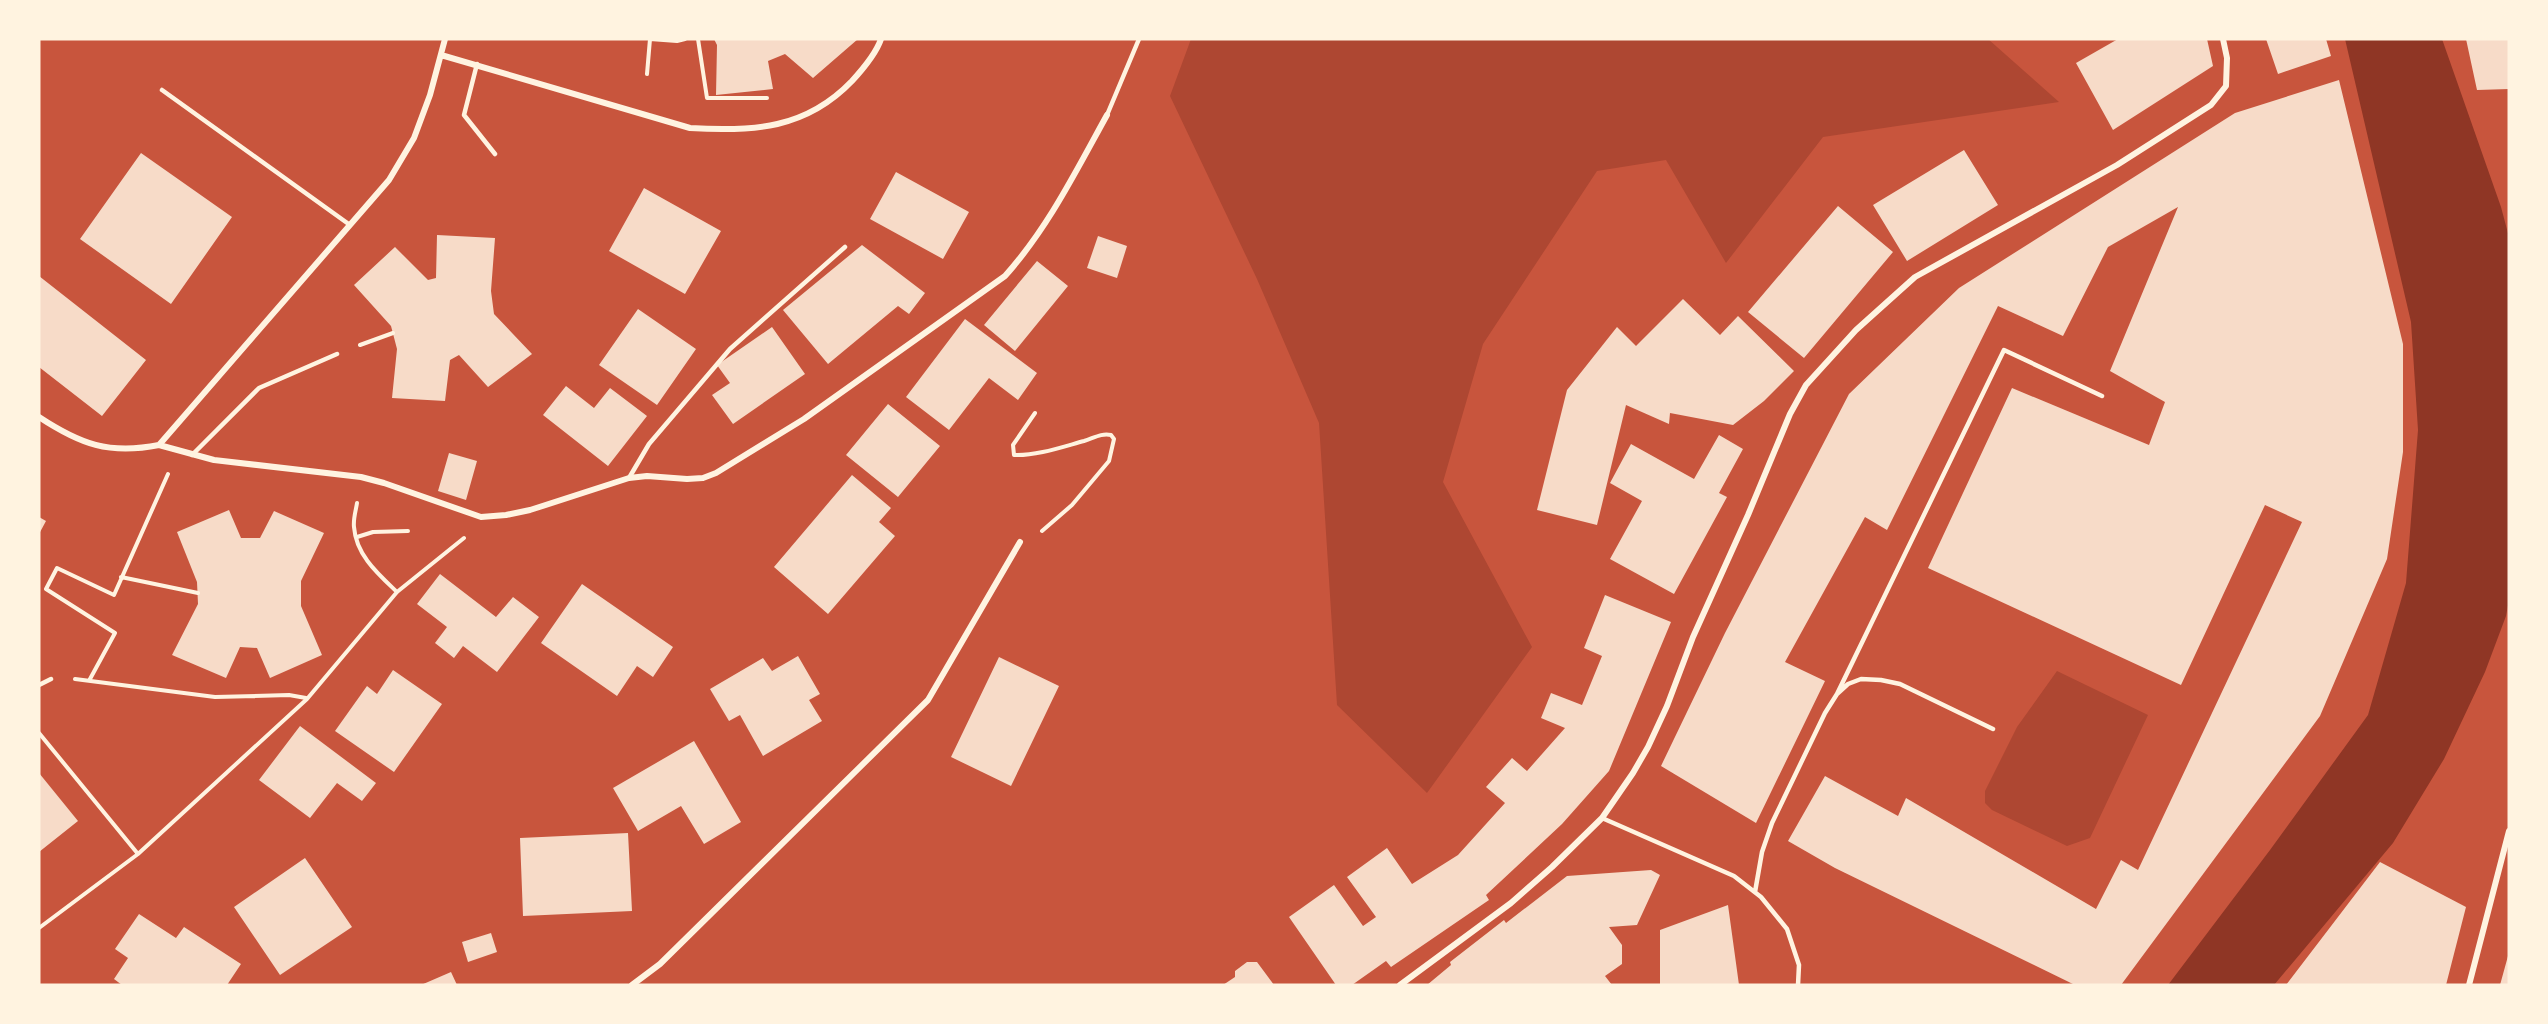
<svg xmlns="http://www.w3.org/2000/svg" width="2548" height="1024" font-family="'Titillium Web',sans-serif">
<rect width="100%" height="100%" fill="#c8553d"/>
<path fill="#ae4732" d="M1191 39H1988L2059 102 1823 137 1726 263 1666 160 1597 171 1483 344 1443 482 1532 647 1427 793 1337 705 1319 423 1257 279 1170 96Z
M2057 671 2148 715 2090 838 2067 846 1992 810 1985 803V791L2017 727Z"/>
<path fill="#8f3625" d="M2345 39H2442L2501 207 2509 237V600L2506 616 2485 672 2444 759 2393 843 2274 985H2168L2270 850 2368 715 2406 583 2418 430 2411 322Z"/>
<path fill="#f7dbc8" d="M714 39H858L813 78 785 54 768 61 773 89 716 95 717 45Z
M2118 39H2207L2213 66 2113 130 2076 63Z
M2266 39H2326L2331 56 2278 74Z
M2466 39H2509V89L2477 90Z
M2339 80 2403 344V452L2387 559 2320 716 2121 985H2075L1835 868 1788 841 1825 776 1898 816 1906 798 2096 909 2121 860 2138 870 2302 522 2265 505 2181 685 1928 568 2012 388 2149 445 2165 402 2110 371 2178 207 2108 247 2063 336 1998 306 1887 530 1865 517 1785 662 1825 681 1756 823 1661 766 1725 633 1849 394 1959 288 2235 113Z
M1964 150 1998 205 1907 261 1873 205Z
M141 153 232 217 171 304 80 239Z
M896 172 969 212 943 259 870 219Z
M644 188 721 231 685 294 609 251Z
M1838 206 1893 252 1804 358 1748 312Z
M437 235 495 238 491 291 494 314 532 354 488 387 459 355 450 360 445 401 392 398 397 349 391 326 354 285 395 247 428 280 436 278Z
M1098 236 1127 246 1117 278 1087 268Z
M862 245 925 293 909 314 898 306 828 364 783 310Z
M1037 261 1068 286 1015 351 984 325Z
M39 276 146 360 102 416 39 367Z
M1683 299 1720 335 1738 316 1794 371 1764 401 1733 425 1670 413 1669 424 1626 405 1597 525 1537 510 1567 390 1617 327 1636 346Z
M638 309 696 349 657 405 599 365Z
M965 319 1037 373 1018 400 989 378 949 430 906 397Z
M772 327 805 374 733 424 712 395 730 383 717 365Z
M566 386 594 408 610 388 647 416 608 466 543 415Z
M888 404 940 446 898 497 846 455Z
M1719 435 1743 449 1719 493 1727 497 1674 594 1610 559 1642 501 1610 483 1631 444 1694 479Z
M449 453 477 461 466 500 438 491Z
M852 475 891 508 879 522 895 536 828 614 774 567Z
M229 510 241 538H260L274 511 324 533 301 581V606L322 655 270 678 257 648 240 647 226 678 172 655 198 604 197 582 177 532Z
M39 517 46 521 39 534Z
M440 574 496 617 513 597 539 617 497 672 463 646 454 658 435 643 447 627 417 604Z
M582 584 673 647 653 677 637 666 617 696 541 643Z
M1605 595 1671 622 1609 771 1562 824 1486 895 1489 900 1391 967 1386 961 1352 985H1336L1289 917 1334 885 1363 926 1376 917 1347 877 1387 848 1412 884 1458 855 1505 803 1486 787 1512 758 1527 771 1565 728 1541 718 1551 693 1582 705 1602 656 1584 648Z
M798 656 820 694 809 700 822 721 763 756 740 715 729 721 710 689 763 658 772 671Z
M999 657 1059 686 1011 786 951 757Z
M393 670 442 704 394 772 335 731 367 686 377 694Z
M300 726 376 783 362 801 337 783 310 818 259 780Z
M694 741 741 822 704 844 681 806 638 831 613 788Z
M39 773 78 821 39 852Z
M628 833 632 911 523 916 520 838Z
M305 858 352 927 280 975 234 907Z
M2380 862 2466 907 2446 985H2286Z
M1651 870 1660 875 1637 925 1609 927 1622 945V964L1605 976 1612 985H1427L1451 965 1450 962 1504 920 1506 923 1567 876Z
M1728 905 1739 985H1660V930Z
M139 914 176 938 184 927 241 964 227 985H122L114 979 128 958 115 949Z
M491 933 497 952 468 962 462 942Z
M2508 956 2509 985H2500Z
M1247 962H1257L1274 985H1223L1235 977V971Z
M451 972 457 985H421Z"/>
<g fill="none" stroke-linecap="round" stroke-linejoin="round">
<path stroke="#fff3e0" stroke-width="4" d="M698 39 707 98H767
M647 74 650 39 677 41 685 39
M360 345 393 333
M1035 413 1013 445 1014 455C1036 456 1062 447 1084 441 1094 438 1101 433 1111 435L1114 439 1109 461 1072 505 1042 531
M357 503C356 510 353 519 354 527 356 555 378 574 397 592
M357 537 373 532 408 531
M121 577 198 593
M75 679 215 697 289 695 306 698
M90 679 115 633 46 589 57 568 114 595 168 474
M39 733 138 854
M39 928 138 854 307 699 397 592 464 538"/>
<path stroke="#fff3e0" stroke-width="4.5" d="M477 64 464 115 495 154
M162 90 350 225
M1107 115 1139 39
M192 455 259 388 337 354
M629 478 649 444 730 349 845 247
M39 685 51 679
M1837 694 2004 350 2102 396
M1602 818 1734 876 1761 897 1787 929 1799 965 1798 985
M1755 892 1762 852 1772 823 1825 713 1837 694 1848 684 1861 679 1881 680 1900 684 1993 729"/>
<path stroke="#fff3e0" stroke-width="6" d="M441 55 690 128C753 132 806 129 852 81 863 69 876 54 881 39
M39 417C80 444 109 455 159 445L389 180 414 138 430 95 445 39
M159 445 214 460 361 477 384 483 481 517 506 515 530 510 629 478 647 476 687 479 703 478 716 473 804 419 1005 276C1048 228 1076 171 1107 115
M632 985 660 964 928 700 1020 542
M1400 985 1511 903 1552 867 1602 818 1633 773 1648 747 1667 706 1693 637 1748 515 1790 414 1806 385 1856 330 1915 277 2117 165 2211 105 2226 86 2227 58 2223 39
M2469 985 2509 831"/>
</g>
<rect width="2548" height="1024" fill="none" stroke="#fff3e0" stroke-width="81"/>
</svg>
